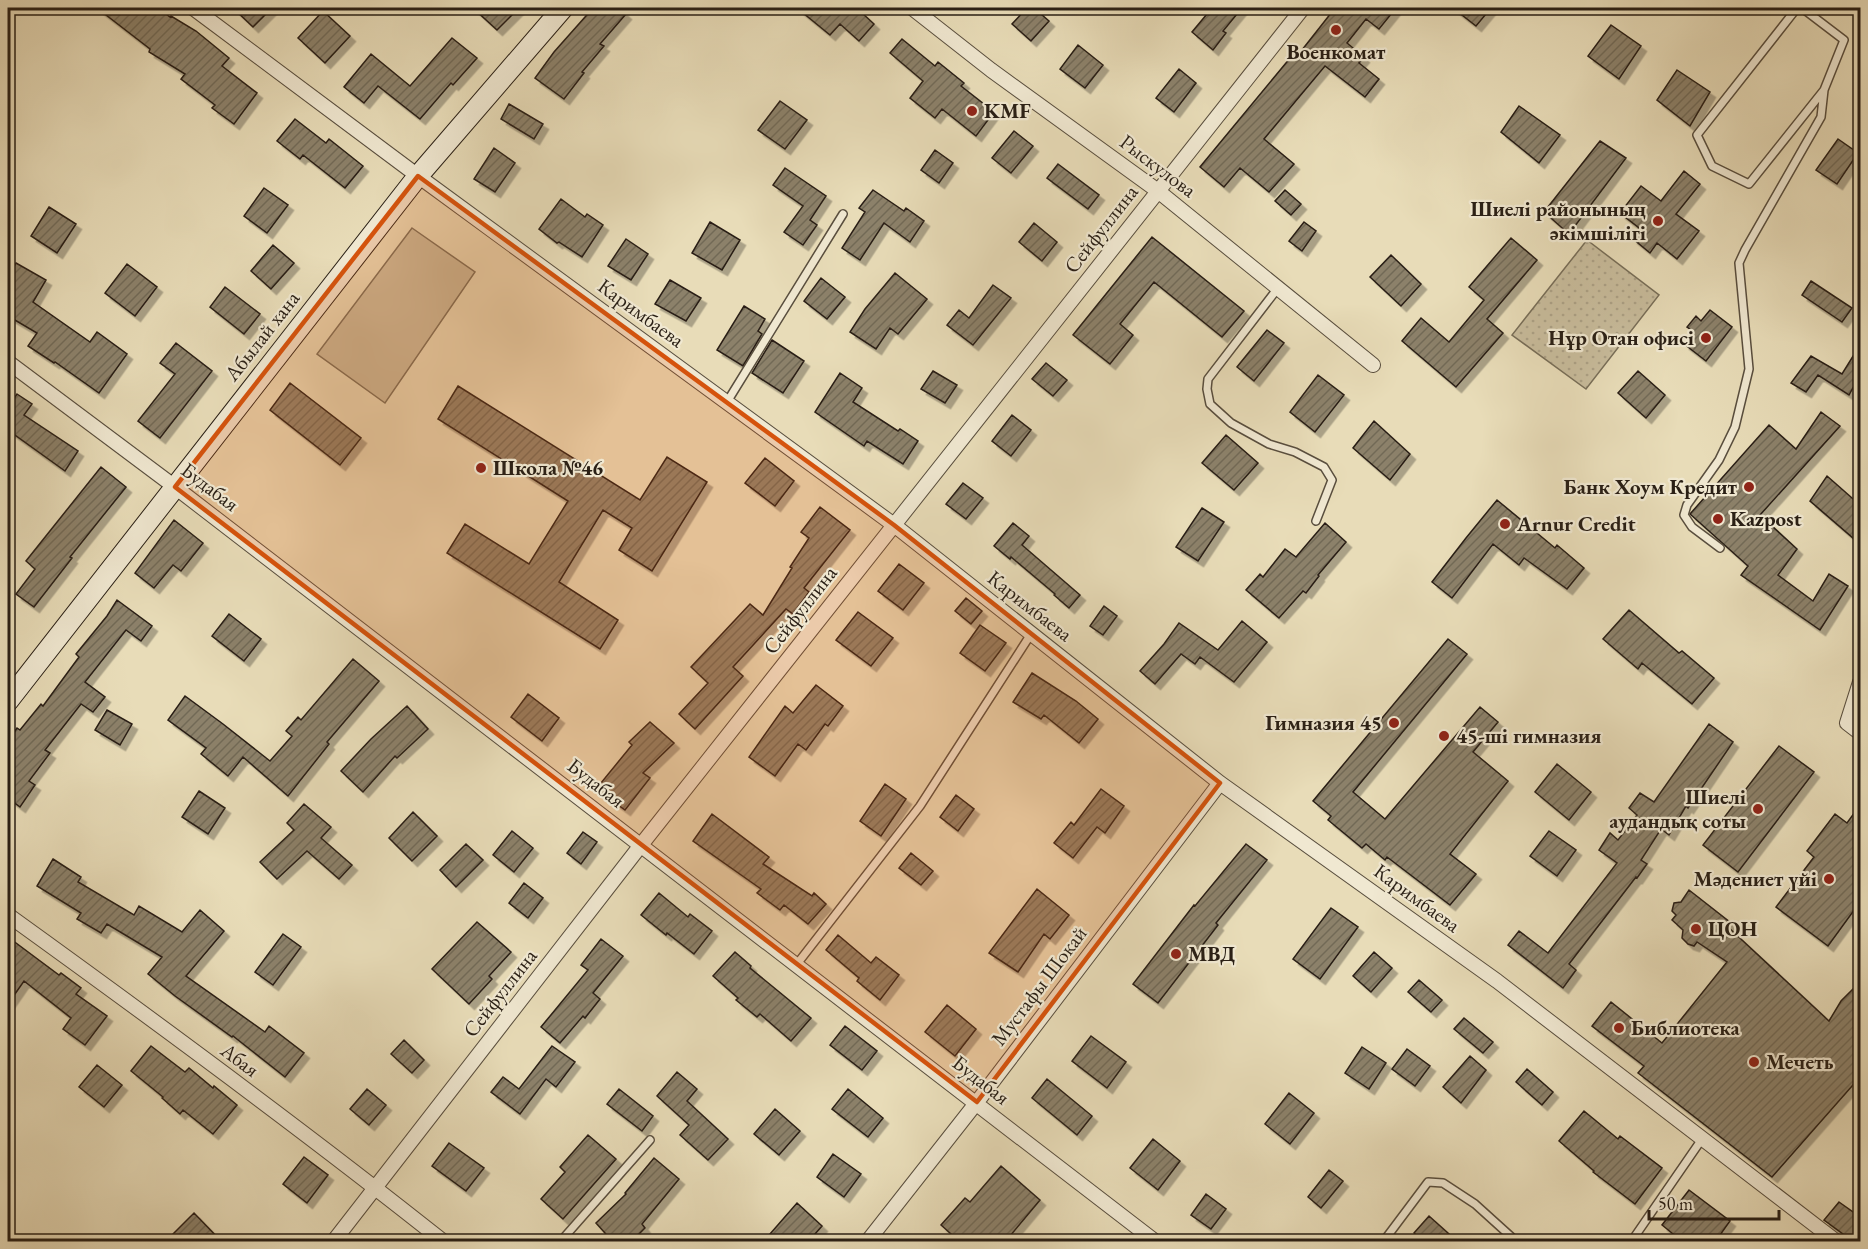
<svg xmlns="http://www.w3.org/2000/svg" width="1868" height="1249" font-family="'EB Garamond',serif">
<defs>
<pattern id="park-dots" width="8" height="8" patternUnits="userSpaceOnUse" patternTransform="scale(1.5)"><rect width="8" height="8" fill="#c8bc9c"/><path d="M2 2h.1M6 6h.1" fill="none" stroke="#aca186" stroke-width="1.8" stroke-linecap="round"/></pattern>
<pattern id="building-hatch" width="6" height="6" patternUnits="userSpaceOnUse" patternTransform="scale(1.5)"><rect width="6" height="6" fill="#8c816a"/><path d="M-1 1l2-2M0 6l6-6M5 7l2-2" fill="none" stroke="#726956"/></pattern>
<filter id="shadow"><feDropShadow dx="5.5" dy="5.5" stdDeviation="0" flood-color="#0004"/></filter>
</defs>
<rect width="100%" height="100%" fill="#e8dcb8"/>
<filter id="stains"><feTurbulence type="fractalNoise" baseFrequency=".00333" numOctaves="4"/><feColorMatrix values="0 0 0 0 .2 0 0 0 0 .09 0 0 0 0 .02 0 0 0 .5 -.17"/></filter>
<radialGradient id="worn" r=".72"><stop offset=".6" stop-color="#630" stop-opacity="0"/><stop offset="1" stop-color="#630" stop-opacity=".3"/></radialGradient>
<path fill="#c8bc9c" stroke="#786e58" stroke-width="1.5" d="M412 228 475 272 385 403 317 354Z"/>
<path fill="url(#park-dots)" stroke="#786e58" stroke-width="1.5" d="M1587 240 1659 295 1586 389 1512 335Z"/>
<path fill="url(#building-hatch)" stroke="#291f15" stroke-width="1.5" filter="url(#shadow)" d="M97 8H158L170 17 171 16 196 31 229 58 222 66 257 93 234 124 212 108 215 105 181 79 185 74 149 52 150 49Z
M233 8H272L253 27Z
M473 8H519L497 30Z
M593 8H619L626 14 600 44 604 46 582 72 584 73 564 99 535 78 554 52Z
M797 8H851L859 14 861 12 874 24 859 41 840 24 830 35Z
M1027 8H1034L1049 21 1031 41 1012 24Z
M1212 8H1242L1223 31 1226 33 1213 50 1192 32Z
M1335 8H1396L1379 29 1366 19 1347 43 1364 57 1359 63 1379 79 1365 97 1325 66 1264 139 1294 164 1269 192 1240 168 1224 187 1200 167 1295 52 1298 55Z
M1453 8H1491L1476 26Z
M323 11 350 36 325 63 298 38Z
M1611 25 1641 46 1619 79 1588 56Z
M452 38 477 58 453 85 451 83 420 119 378 86 364 103 344 87 371 54 410 86Z
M902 39 935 66 938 62 964 83 961 86 994 112 976 136 942 109 935 118 910 98 923 81 890 53Z
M1078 45 1103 65 1085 88 1060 69Z
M1179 69 1196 83 1174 112 1156 98Z
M1677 70 1710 92 1690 126 1657 100Z
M780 101 807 120 785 149 758 130Z
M509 104 543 124 534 139 501 119Z
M1519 106 1560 135 1539 163 1501 132Z
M295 119 326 143 329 139 363 166 345 188 303 155 300 159 277 141Z
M1014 131 1033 146 1011 173 992 158Z
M1838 139 1858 153 1837 184 1816 170Z
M1600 141 1626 158 1569 234 1544 212Z
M494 148 515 163 495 192 474 179Z
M935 150 953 163 939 183 921 170Z
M1058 164 1099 195 1088 209 1047 178Z
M785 168 826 196 810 220 817 225 803 245 784 232 803 206 773 185Z
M1684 171 1700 184 1676 214 1699 231 1677 259 1657 243 1650 253 1632 238 1639 228 1620 213 1641 186 1661 201Z
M264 188 288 205 267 233 244 216Z
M873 190 904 211 906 208 924 221 910 242 884 223 860 260 842 248 865 212 859 208Z
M1285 190 1301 204 1291 215 1275 201Z
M561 199 585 217 587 214 603 225 582 257 559 242 557 243 539 229Z
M49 207 76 224 57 253 31 236Z
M710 222 740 240 722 270 692 253Z
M1304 222 1316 231 1302 251 1289 241Z
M1034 223 1057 242 1042 261 1019 242Z
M1152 237 1244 311 1222 337 1154 282 1120 324 1133 335 1110 364 1073 335Z
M1511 238 1537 260 1487 319 1503 333 1456 387 1402 341 1421 318 1449 342 1484 300 1469 287Z
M626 239 648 254 631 280 608 266Z
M273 245 294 263 271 289 251 271Z
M1391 255 1421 284 1401 306 1370 277Z
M16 263 46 280 33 302 90 342 97 332 127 354 99 393 55 362 54 363 28 346 37 333 8 316V278Z
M127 264 157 287 135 316 105 293Z
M895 273 927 299 898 334 890 328 876 349 850 332 865 309Z
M821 278 845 297 827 319 804 301Z
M670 280 701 298 686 321 655 304Z
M1811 281 1852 308 1842 322 1802 295Z
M993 285 1011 298 973 345 947 325 959 310 969 318Z
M225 287 260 314 244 334 210 307Z
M744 306 765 319 758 331 762 334 743 366 717 350Z
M1710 310 1732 327 1706 361 1684 344 1694 332 1687 327 1696 316 1701 321Z
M1267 330 1284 343 1254 381 1237 367Z
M772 340 804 361 783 393 752 373Z
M176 343 212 371 160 438 138 421 175 374 160 363Z
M1860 345V375L1849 395 1818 375 1806 392 1791 383 1811 356 1842 374Z
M1046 363 1067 380 1053 396 1032 379Z
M933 371 957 385 945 403 921 389Z
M1638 371 1665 395 1646 418 1618 393Z
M840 373 862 388 853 402 898 431 900 429 918 441 903 464 867 441 864 446 815 412Z
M1318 375 1344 395 1315 432 1290 412Z
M290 383 361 438 340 465 270 410Z
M458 386 640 500 667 457 707 482 652 571 619 550 632 528 603 510 559 582 618 620 600 649 447 553 465 524 529 564 568 501 438 419Z
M17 394 32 404 24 415 78 451 65 471 8 430V407Z
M1821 412 1840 426 1760 515 1797 549 1778 575 1813 601 1829 574 1848 586 1820 630 1741 575 1748 566 1690 514 1769 425 1796 449Z
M1012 415 1031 430 1011 456 992 441Z
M1374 421 1410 454 1390 480 1353 448Z
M1226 435 1258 463 1234 490 1202 463Z
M765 458 794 481 775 506 745 483Z
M101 467 126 487 70 557 72 558 34 607 16 594 35 569 26 561Z
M1827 476 1860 505V544L1810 501Z
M963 483 983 498 966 519 946 504Z
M1497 500 1555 548 1557 545 1584 568 1567 589 1524 558 1519 565 1493 544 1452 598 1432 582 1466 538Z
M820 507 850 530 804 588 809 592 793 614 786 609 733 667 743 676 695 729 679 714 708 683 691 667 750 604 763 615 792 568 790 567 809 538 801 532Z
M1202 508 1224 522 1198 561 1176 547Z
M174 520 203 543 181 571 173 565 154 588 135 573Z
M1013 523 1029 536 1022 545 1080 595 1069 608 1054 595 1055 594 1011 557 1010 559 994 546Z
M1325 523 1346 542 1318 575 1319 576 1306 593 1303 591 1279 618 1246 590 1260 574 1263 577 1285 549 1296 557Z
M899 564 924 583 903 610 878 591Z
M966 598 982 611 971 624 955 611Z
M117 600 152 626 141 641 126 630 85 682 105 697 93 712 81 704 45 750 50 753 29 781 35 785 20 807 8 798V741L17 728 20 730 41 704 43 706 79 657 76 654 107 616Z
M1104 606 1117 616 1103 635 1090 626Z
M1629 610 1679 653 1682 651 1714 678 1692 704 1642 663 1638 669 1603 639Z
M858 612 893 638 871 666 836 640Z
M229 614 261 639 244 661 212 636Z
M1242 621 1267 642 1234 682 1200 657 1195 664 1181 654 1155 684 1140 671 1164 644 1179 623 1218 650Z
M980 625 1006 643 985 671 960 653Z
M1448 639 1467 654 1353 792 1385 819 1480 707 1498 722 1473 752 1508 781 1450 854 1476 874 1450 905 1387 857 1385 860 1366 844 1362 848 1328 820 1331 816 1313 801Z
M353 659 379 681 327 742 329 744 288 796 243 757 228 776 201 754 206 748 168 720 185 696 223 724 270 761 292 736 286 731 298 717 301 720Z
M1032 673 1076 701 1098 719 1079 743 1044 715 1041 719 1013 702Z
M816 685 843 706 828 726 825 724 806 750 798 744 775 776 749 757 785 706 793 713Z
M528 694 559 718 542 741 511 717Z
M407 706 428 729 397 758 395 756 363 792 341 771 371 739Z
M107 710 132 724 120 745 95 730Z
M650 722 674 743 643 773 650 778 625 810 596 789 632 745 629 742Z
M1709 724 1733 742 1688 808 1686 806 1669 835 1661 829 1641 860 1647 864 1637 878 1636 877 1569 964 1576 970 1563 988 1508 945 1519 931 1548 953 1617 863 1599 850 1610 833 1618 840 1637 815 1629 808 1640 793 1654 802Z
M1779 746 1814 772 1738 872 1703 845Z
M1557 764 1591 792 1569 820 1535 792Z
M885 784 906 799 881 836 860 821Z
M1101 789 1124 806 1105 833 1097 827 1073 858 1054 843 1071 822 1074 825Z
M199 791 225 808 208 834 182 817Z
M956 795 974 809 958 831 940 817Z
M304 804 331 827 321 838 352 865 339 879 307 851 277 879 260 862 294 830 287 823Z
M1860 805V902L1828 946 1776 907 1814 857 1807 851 1835 814 1847 823Z
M413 812 437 836 412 861 389 838Z
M712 814 769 857 763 864 812 896 814 893 826 904 808 924 784 905 780 910 757 893 761 889 693 841Z
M512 831 533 848 514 872 493 855Z
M1549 831 1576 850 1557 876 1530 856Z
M583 832 597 842 581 864 567 853Z
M466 844 483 860 456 887 440 870Z
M1246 844 1267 860 1216 923 1218 925 1158 1003 1133 984 1194 905 1195 906Z
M911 853 933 871 921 885 899 868Z
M53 859 81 877 78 882 134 915 139 906 182 932 200 910 224 931 186 976 265 1032 269 1026 304 1053 285 1077 233 1036 232 1037 175 996 148 974 162 957 107 924 101 933 77 919 81 913 37 886Z
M524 883 543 898 528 918 509 903Z
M1037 889 1069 915 1050 939 1044 934 1018 972 989 953Z
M1689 890 1731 923 1728 927 1829 1021 1841 1001 1860 982V1077L1772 1177 1638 1073 1644 1066 1592 1026 1611 1002 1662 1043 1727 962 1697 942 1694 946 1688 944 1682 938 1683 930 1672 920 1676 915 1672 911 1674 903 1681 902Z
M659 893 688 917 690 914 712 931 694 954 667 933 666 935 641 915Z
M1331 908 1358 927 1320 979 1293 959Z
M477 922 511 952 489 976 492 979 469 1004 432 969Z
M283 934 301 947 273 985 255 972Z
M838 935 871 963 876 957 899 975 880 1000 857 981 859 978 826 950Z
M8 937 59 975 61 973 81 988 76 994 107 1016 85 1045 63 1029 71 1018 24 981 8 1004Z
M601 939 623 956 593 993 600 999 585 1018 583 1016 560 1043 541 1027 588 970 581 965Z
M735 952 751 966 750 968 811 1018 791 1041 760 1014 757 1017 736 1000 738 998 713 976Z
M1374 952 1392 968 1371 992 1353 976Z
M1419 980 1442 1000 1431 1012 1408 992Z
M947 1005 976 1029 955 1056 925 1032Z
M1464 1018 1493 1042 1483 1053 1454 1029Z
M845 1026 877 1051 862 1070 830 1045Z
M1091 1036 1126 1062 1107 1088 1072 1061Z
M404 1040 424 1060 412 1073 391 1054Z
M151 1046 185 1072 189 1068 213 1088 214 1086 237 1105 213 1134 183 1110 180 1114 162 1098 163 1097 131 1071Z
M552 1046 575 1062 556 1087 546 1079 520 1114 491 1092 503 1077 519 1089Z
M1362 1047 1386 1063 1369 1089 1345 1073Z
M1407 1049 1430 1066 1415 1086 1392 1069Z
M1470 1056 1486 1070 1461 1103 1443 1087Z
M97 1065 122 1085 104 1107 79 1087Z
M1527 1069 1553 1092 1542 1105 1516 1082Z
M677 1072 697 1089 687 1101 728 1139 708 1160 680 1135 689 1125 657 1096Z
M1047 1079 1092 1116 1077 1135 1032 1098Z
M367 1089 386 1105 369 1125 350 1109Z
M619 1089 653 1116 642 1131 607 1104Z
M848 1089 883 1118 868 1137 832 1109Z
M1289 1093 1314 1113 1290 1144 1265 1124Z
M775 1109 800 1131 779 1155 754 1134Z
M1584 1111 1618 1139 1620 1136 1662 1168 1635 1204 1593 1172 1594 1171 1559 1141Z
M588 1135 616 1159 563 1219 541 1199 565 1172 560 1167Z
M1153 1139 1180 1161 1158 1190 1130 1168Z
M449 1143 484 1168 466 1191 432 1166Z
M833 1154 861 1174 844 1197 817 1177Z
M304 1157 328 1175 307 1203 283 1184Z
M654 1158 679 1179 642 1224 645 1228 631 1242H613L596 1223 626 1194 625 1193Z
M1001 1166 1040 1200 1005 1242H960L941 1225 965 1198 970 1202Z
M1329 1170 1343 1181 1321 1208 1308 1197Z
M1689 1190 1730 1221 1715 1242H1683L1662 1225Z
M1206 1194 1226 1209 1211 1229 1191 1215Z
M1839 1202 1860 1217V1242H1854L1824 1220Z
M797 1203 822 1226 808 1242H763Z
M194 1213 222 1242H180L173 1234Z
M1429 1216 1458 1242H1423L1414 1233Z"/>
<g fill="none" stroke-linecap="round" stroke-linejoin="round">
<defs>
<path id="service" d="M1797 8 1697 135 1712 166 1749 184 1824 90
M1278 288 1208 379 1207 389 1210 404 1231 423 1269 444 1295 452 1324 467 1332 480 1316 521
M727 402 843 214
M1720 548 1692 527 1684 515 1687 505 1719 460 1735 427 1749 369 1739 263 1745 250 1821 117 1824 90 1844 40 1802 8
M797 964 920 806 1031 634
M560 1242 650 1140
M1383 1242 1428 1182 1443 1183 1475 1204 1517 1242
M1631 1242 1702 1139"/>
<path id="minor" d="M193 8 418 176 894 525 1220 783 1497 981 1837 1242
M912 8 991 70 1158 191 1373 365
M8 362 175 487 1156 1242
M1860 682 1847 723 1860 733
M8 915C155 1021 302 1129 444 1242
M333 1242 641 845 1303 8
M867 1242 977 1102 1220 783"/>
<path id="secondary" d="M8 701 418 176 563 8"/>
</defs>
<use href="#service" stroke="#594e3e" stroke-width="10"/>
<use href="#minor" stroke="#594e3e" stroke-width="16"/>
<use href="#secondary" stroke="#291f15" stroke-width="22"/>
<use href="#service" stroke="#f0e8d1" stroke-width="7"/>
<use href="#minor" stroke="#f0e8d1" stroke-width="14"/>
<use href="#secondary" stroke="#f0e8d1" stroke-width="20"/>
</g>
<path fill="#d5530d" fill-opacity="0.2" stroke="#d5530d" stroke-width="4.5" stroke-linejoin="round" d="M418 176 894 525 1220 783 977 1102 175 487Z"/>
<g fill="#8f2418" stroke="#f0e8d1" stroke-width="2">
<circle cx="1336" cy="30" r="6"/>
<circle cx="972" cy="111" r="6"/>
<circle cx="1658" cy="221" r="6"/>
<circle cx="1706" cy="338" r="6"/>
<circle cx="481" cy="468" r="6"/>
<circle cx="1749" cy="487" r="6"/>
<circle cx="1718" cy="519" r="6"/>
<circle cx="1505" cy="524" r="6"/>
<circle cx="1394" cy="723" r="6"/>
<circle cx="1444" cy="736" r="6"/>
<circle cx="1758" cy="809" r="6"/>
<circle cx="1829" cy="879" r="6"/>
<circle cx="1696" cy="929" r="6"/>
<circle cx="1176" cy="954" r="6"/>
<circle cx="1619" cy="1028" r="6"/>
<circle cx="1754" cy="1062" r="6"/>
</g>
<g text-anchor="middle" stroke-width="4.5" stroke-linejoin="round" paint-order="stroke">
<g font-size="21" font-weight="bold" fill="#291f15" stroke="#f0e8d1" text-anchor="start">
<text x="1336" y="59" text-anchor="middle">Военкомат</text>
<text x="984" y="118">KMF</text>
<text x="1646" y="216" text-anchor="end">Шиелі районының<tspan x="1646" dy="24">әкімшілігі</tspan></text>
<text x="1694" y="345" text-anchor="end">Нұр Отан офисі</text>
<text x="493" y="475">Школа №46</text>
<text x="1737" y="494" text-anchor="end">Банк Хоум Кредит</text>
<text x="1730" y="526">Kazpost</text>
<text x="1517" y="531">Arnur Credit</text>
<text x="1382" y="730" text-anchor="end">Гимназия 45</text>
<text x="1456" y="743">45-ші гимназия</text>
<text x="1746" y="804" text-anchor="end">Шиелі<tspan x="1746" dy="24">аудандық соты</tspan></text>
<text x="1817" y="886" text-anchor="end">Мәдениет үйі</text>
<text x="1708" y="936">ЦОН</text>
<text x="1188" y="961">МВД</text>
<text x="1631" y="1035">Библиотека</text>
<text x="1766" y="1069">Мечеть</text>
</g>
<g font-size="21" fill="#291f15" stroke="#f0e8d1">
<text transform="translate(1158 166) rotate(37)" y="7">Рыскулова</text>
<text transform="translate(1101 229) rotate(-52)" y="7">Сейфуллина</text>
<text transform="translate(641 313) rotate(36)" y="7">Каримбаева</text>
<text transform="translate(262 336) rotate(-52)" y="7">Абылай хана</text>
<text transform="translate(210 487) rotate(37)" y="7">Будабая</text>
<text transform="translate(1030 606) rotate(38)" y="7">Каримбаева</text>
<text transform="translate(800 610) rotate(-52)" y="7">Сейфуллина</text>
<text transform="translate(596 783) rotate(38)" y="7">Будабая</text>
<text transform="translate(1417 898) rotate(36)" y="7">Каримбаева</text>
<text transform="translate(1039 986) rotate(-53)" y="7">Мустафы Шокай</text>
<text transform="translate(500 993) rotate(-52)" y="7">Сейфуллина</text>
<text transform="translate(240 1060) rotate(37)" y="7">Абая</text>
<text transform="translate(981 1080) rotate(38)" y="7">Будабая</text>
</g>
</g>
<rect width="1868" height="1249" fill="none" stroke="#e8dcb8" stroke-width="30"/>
<rect x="9" y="9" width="1850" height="1231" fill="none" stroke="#291f15" stroke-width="3"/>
<rect x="15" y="15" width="1838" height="1219" fill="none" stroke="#291f15" stroke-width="1.5"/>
<path d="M1649 1210v9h130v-9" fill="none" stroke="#291f15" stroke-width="3"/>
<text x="1658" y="1210" font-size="18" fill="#291f15" stroke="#f0e8d1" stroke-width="4.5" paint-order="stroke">50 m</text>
<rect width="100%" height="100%" filter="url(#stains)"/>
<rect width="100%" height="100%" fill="url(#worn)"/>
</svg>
